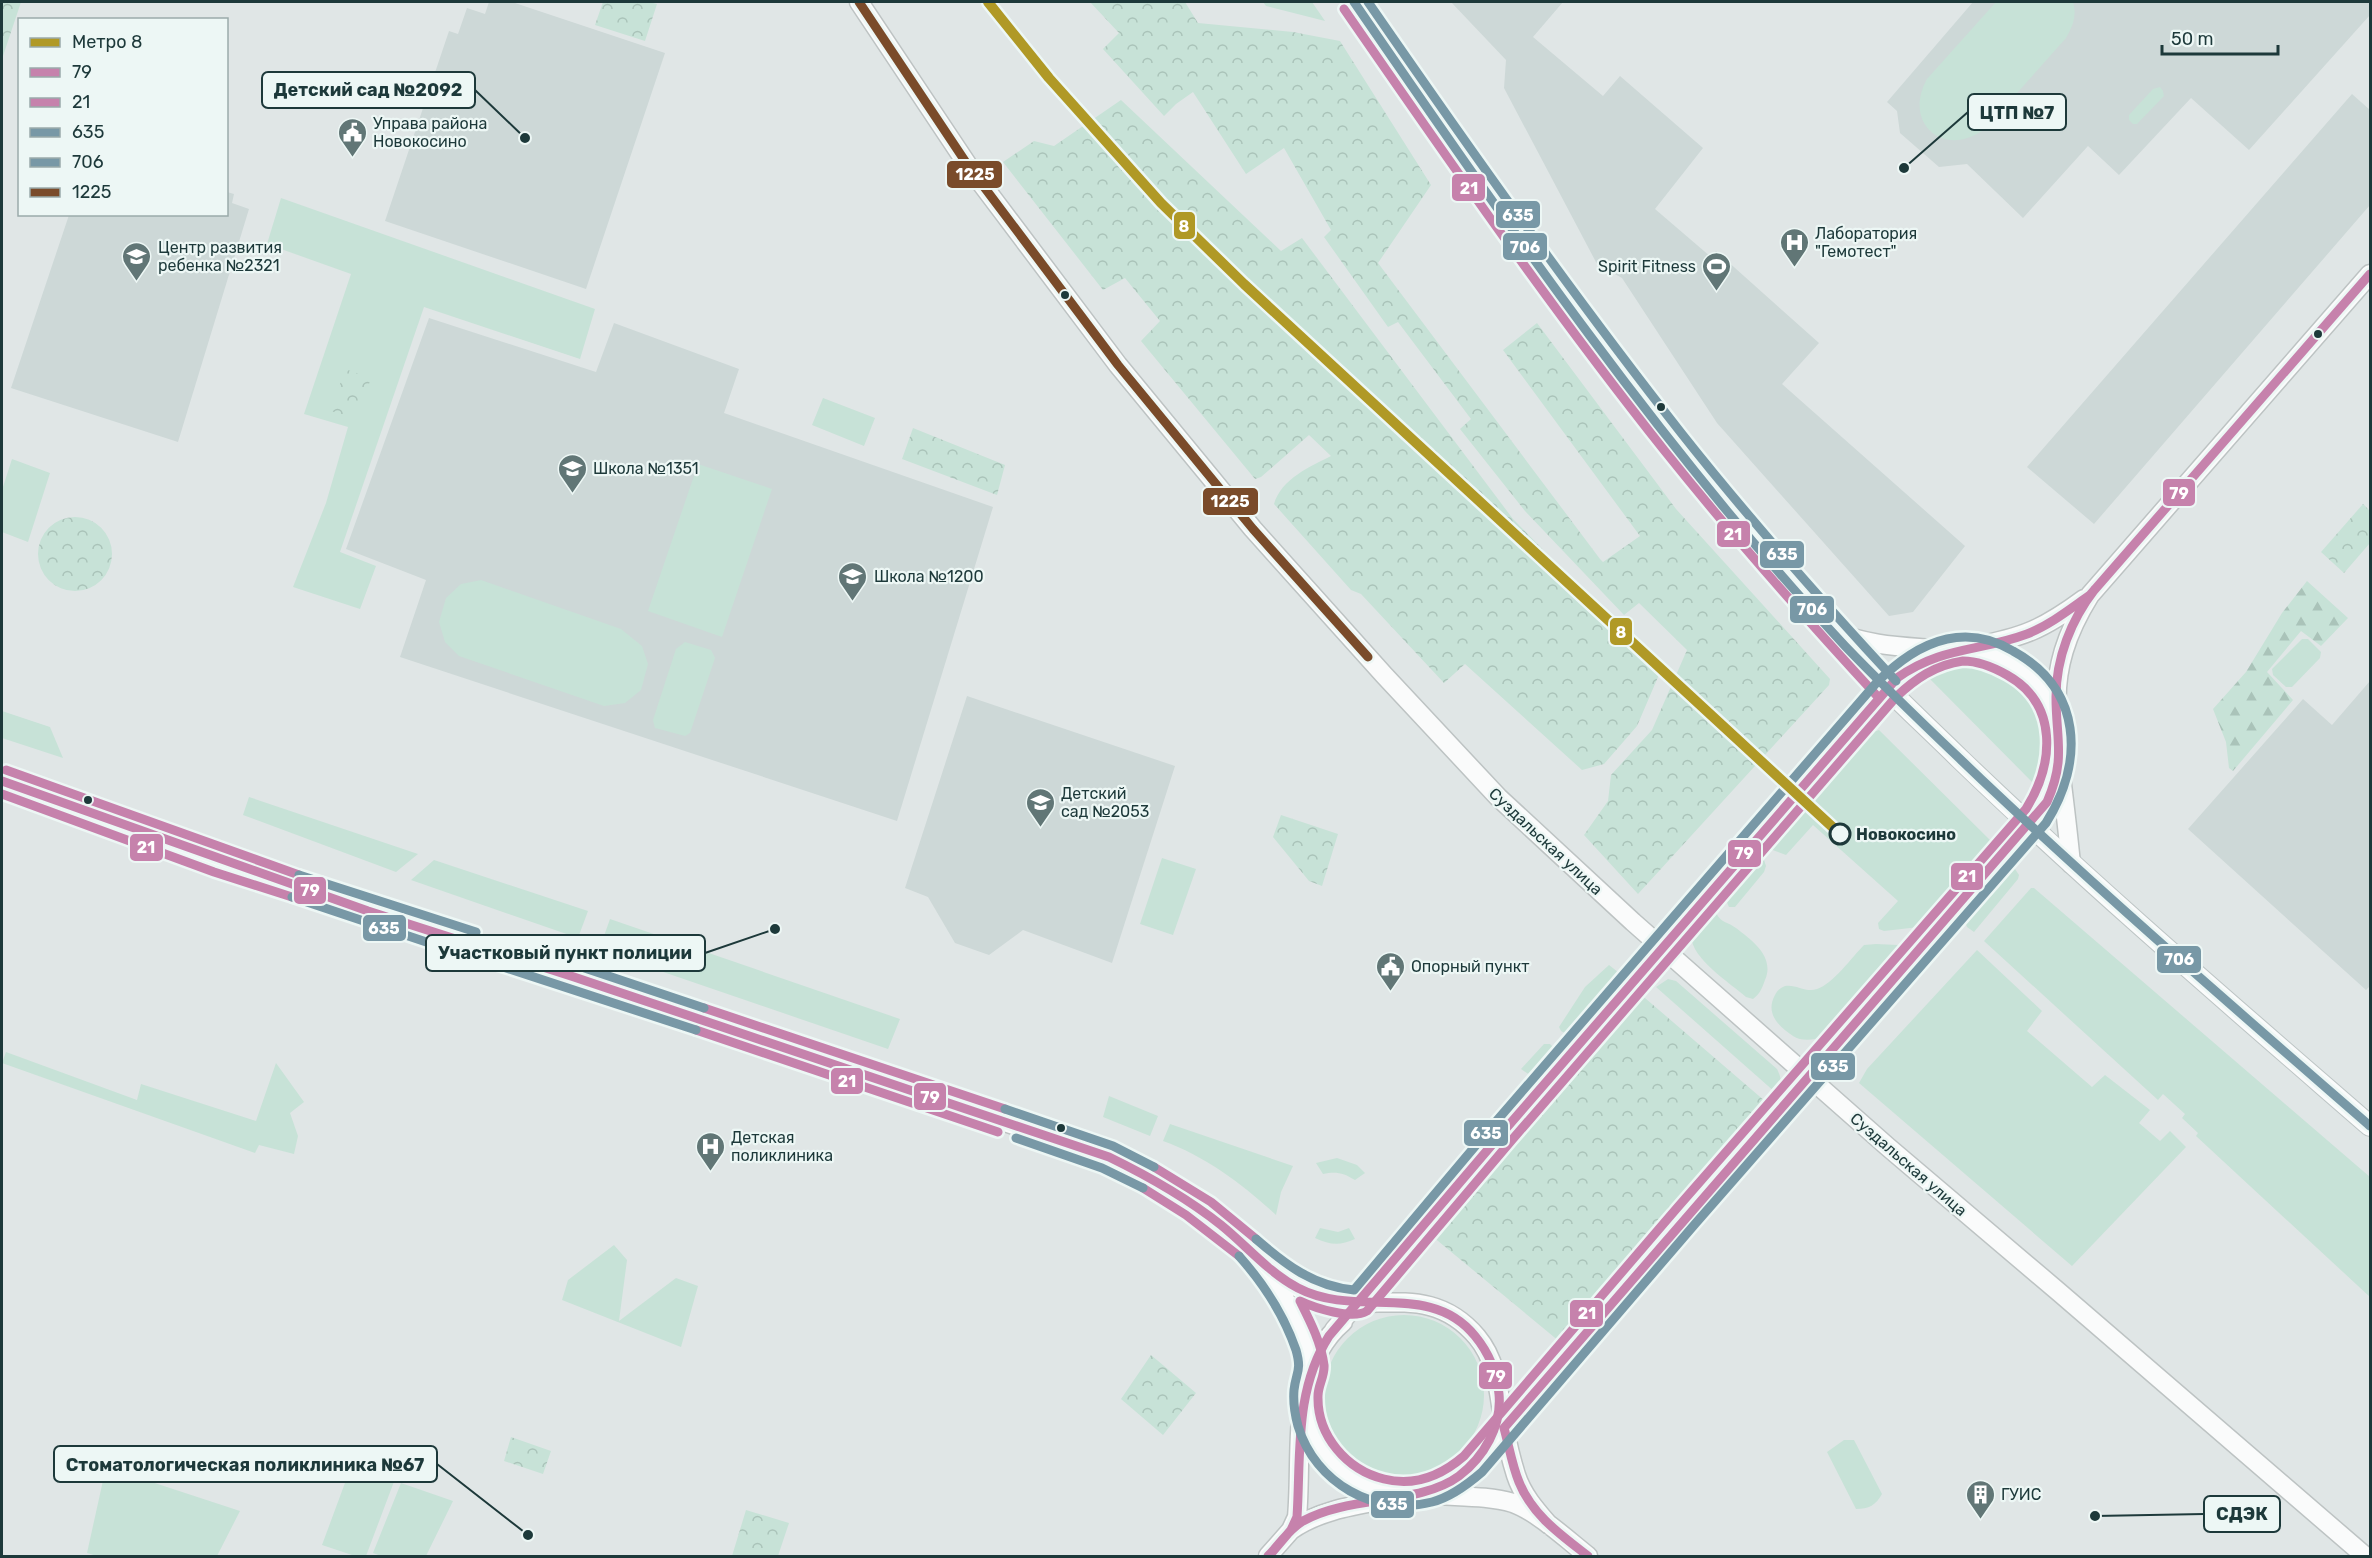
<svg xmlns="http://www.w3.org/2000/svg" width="2372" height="1558" font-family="Rubik,sans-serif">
<defs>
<pattern id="forest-firs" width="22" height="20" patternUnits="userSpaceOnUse" patternTransform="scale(1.5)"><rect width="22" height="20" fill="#c7e2d7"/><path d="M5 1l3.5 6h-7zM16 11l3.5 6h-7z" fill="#aac3b9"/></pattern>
<pattern id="park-crowns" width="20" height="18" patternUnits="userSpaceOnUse" patternTransform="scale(1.5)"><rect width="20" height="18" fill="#c7e2d7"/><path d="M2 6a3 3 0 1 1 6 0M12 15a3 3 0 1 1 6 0" fill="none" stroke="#aac3b9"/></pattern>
</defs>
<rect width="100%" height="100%" fill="#e0e6e6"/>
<path fill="#cdd8d7" d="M489 2H512L665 53 586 289 385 221 449 31 458 34 467 8 485 14Z
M1451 2H1563L1533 37 1603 96 1620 76 1703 148 1655 209 1711 257 1716 251 1819 343 1782 384 1965 546 1913 612 1889 616 1717 423 1622 278 1597 264 1504 88 1506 60Z
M1973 2H2370V15L2249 150 2191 98 2119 175 2088 146 2023 218 1967 164 1939 167 1900 133 1897 111 1887 102Z
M2352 94 2370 110V205L2094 524 2027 467Z
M227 192 234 194 232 203 249 209 178 442 11 388 69 215 226 214Z
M429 318 596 372 614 323 739 369 724 413 993 507 897 821 400 657 426 580 346 549Z
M2370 681V986L2366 990 2188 829 2303 699 2332 725Z
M967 696 1175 766 1112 963 1023 930 989 955 955 943 928 897 905 888Z"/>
<path fill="#c7e2d7" d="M1263 2H1312L1325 21 1266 6Z
M1996 2H2073C2077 15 2073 26 2066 38L1986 128C1945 160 1902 124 1927 79Z
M2160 87 2163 91 2164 96 2137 124H2133L2129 120V115L2153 89Z
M281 198 595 309 580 359 424 307 340 552 376 566 360 609 293 587 326 503 348 427 304 414 351 274 267 244Z
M823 398 875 418 864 446 812 425Z
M12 459 50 473 28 542 2 532V490Z
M698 464 772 489 722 637 648 611Z
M481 580 621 629 642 646 648 664 641 690 625 703 604 706 459 656 445 642 439 622 446 598 461 584Z
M2302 639H2308L2321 652 2320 658 2292 687H2286L2273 675 2272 669Z
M685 642 711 650 715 658 690 733 685 736 655 728 653 720 676 649Z
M1975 664C2038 672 2067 734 2041 791L1926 675 1941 669Z
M2 711 50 727 63 758 2 738Z
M1879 730 1992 842 1919 927 1884 931 1879 929 1878 923 1898 901 1813 825 1786 855 1770 849 1873 732Z
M249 797 418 854 396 872 243 815Z
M1758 857 1764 860 1766 866 1764 872 1735 907H1729C1719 889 1741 873 1752 859Z
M1162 858 1196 869 1173 935 1140 924Z
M434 860 588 911 578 938 411 880Z
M2011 868 2015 869 2019 875 2018 879 1974 932 1967 927 1964 919 2004 872Z
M2031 888H2034L2370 1177V1297L2196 1136 2198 1133 2182 1118 2185 1114 2163 1094 2158 1100 1984 941Z
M1714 908C1720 924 1725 920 1736 928 1753 941 1775 957 1765 980 1762 988 1760 994 1753 999L1746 997C1729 982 1692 959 1691 936Z
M610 919 900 1019 888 1049 599 950Z
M1876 944 1898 945 1899 948 1824 1036C1815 1040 1802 1042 1793 1036 1778 1026 1765 1013 1775 995 1777 991 1780 988 1785 986 1796 984 1806 993 1817 989 1833 984 1852 957 1864 945Z
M1977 950 2042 1011 2027 1031 2092 1087 2105 1075 2150 1110 2139 1123 2160 1141 2170 1131 2186 1147 2072 1266 1859 1083 1867 1069Z
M1609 965 1623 976 1574 1035 1570 1036 1561 1031 1559 1027 1585 987Z
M1668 979 1676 981 1777 1069C1782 1079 1782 1084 1776 1093L1656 987Z
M1544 1044H1550L1557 1051 1534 1078 1521 1069Z
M6 1052 137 1100 141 1084 256 1121 276 1063 304 1102 290 1113 298 1136 294 1154 259 1145 255 1153 2 1063Z
M1109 1096 1158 1116 1150 1136 1103 1117Z
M1170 1124 1293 1166 1281 1192 1276 1215C1244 1185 1205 1156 1163 1141Z
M1337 1158 1357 1165 1365 1173 1355 1180C1344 1173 1336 1171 1323 1174L1316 1163Z
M1320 1228 1338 1232 1349 1228 1355 1239C1340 1246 1330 1245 1315 1238Z
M614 1245 627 1260 619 1321 676 1278 698 1286 681 1347 562 1300 568 1280Z
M1324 1395a80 80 0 1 1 160 0a80 80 0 1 1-160 0Z
M1844 1440H1854L1882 1494C1876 1505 1869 1509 1856 1509L1827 1452Z
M352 1464 395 1479 366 1556H355L322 1545Z
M106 1467 240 1511 217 1556H97L87 1553Z
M401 1483 453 1501 426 1556H381L373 1553Z"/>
<path fill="url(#forest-firs)" d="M2307 581 2348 618 2321 646 2301 631 2267 672 2293 700 2233 771 2229 768 2226 742 2213 709 2246 672 2282 613Z"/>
<path fill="url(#park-crowns)" d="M2 2H21L2 59Z
M603 2H649L657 4 645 41 595 25Z
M1090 2H1185L1198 23 1293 32 1340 41 1431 185 1378 263 1600 559 1603 562 1640 536 1503 350 1537 323 1676 509 1830 679 1829 685 1638 894 1584 835 1608 801 1611 775 1652 730 1687 650 1639 603 1624 615 1525 511 1460 429 1471 419 1398 322 1388 327 1324 237 1331 230 1284 148 1246 174 1193 92 1176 104 1164 116 1103 49 1119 33Z
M1121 100 1281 251 1302 238 1513 519 1661 670 1637 726 1604 764 1582 770 1465 664 1444 683 1361 594 1351 590 1274 504C1281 479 1311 466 1331 456L1309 435 1261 477 1255 479 1141 341 1160 321 1125 278 1103 290 1003 162 1034 141 1054 146Z
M345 369 371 378 357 420 331 411Z
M913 428 1005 465 997 495 902 459Z
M2363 504 2370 511V543L2344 573 2321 552Z
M38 554a37 37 0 1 1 74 0a37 37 0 1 1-74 0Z
M1281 815 1338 834 1322 886 1309 881 1273 837Z
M1638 992 1766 1102 1560 1342 1432 1236Z
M1151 1355 1196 1393 1163 1435 1121 1399Z
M511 1437 551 1451 543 1474 504 1461Z
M746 1510 789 1523 778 1556H732Z"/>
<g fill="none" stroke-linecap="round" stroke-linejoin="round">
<defs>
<path id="tertiary" d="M859 2 969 167 1118 365 1253 529 1384 675 1498 797 1633 922 1888 1147 2060 1293 2365 1556
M1831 631C1874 647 1901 646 1946 650
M1973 647C2023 637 2042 630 2084 599
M2057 712C2054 668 2067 632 2090 595L2370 274
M2 781 197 852 368 911 574 977 1109 1157C1150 1176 1187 1198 1222 1226 1251 1249 1275 1280 1311 1294 1370 1318 1427 1278 1477 1337 1498 1362 1499 1395 1504 1426 1507 1442 1511 1459 1516 1475 1522 1494 1535 1509 1548 1524
M1267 1271C1288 1301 1305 1335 1312 1370
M1334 1330 1887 689C1912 664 1944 643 1981 651 2021 660 2053 690 2059 732 2060 744 2059 756 2060 768 2064 800 2068 832 2071 864
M1307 1405C1313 1452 1346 1488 1393 1494
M1483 1452 2036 816 2047 802 2059 770
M1426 1494C1454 1497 1486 1495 1513 1503 1536 1511 1569 1541 1588 1556
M1291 1530C1355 1486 1445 1517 1488 1442
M1268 1556 1291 1530 1297 1517C1303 1453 1288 1369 1343 1322"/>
<path id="secondary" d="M1354 2C1502 218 1654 435 1830 629 1871 675 1916 716 1960 759 2092 886 2232 1006 2370 1126"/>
</defs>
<use href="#tertiary" stroke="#bdc3c3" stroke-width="21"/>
<use href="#secondary" stroke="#bcc4c4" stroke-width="22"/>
<use href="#tertiary" stroke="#fafbfb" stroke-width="18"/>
<use href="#secondary" stroke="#fafbfb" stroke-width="20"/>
<defs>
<path id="bus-1" d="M2 781 368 911 574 977 1109 1157C1148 1176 1187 1198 1221 1225 1247 1246 1268 1272 1298 1288 1357 1319 1430 1280 1475 1336 1489 1353 1497 1373 1499 1394 1502 1426 1484 1457 1459 1476 1420 1505 1349 1495 1303 1521 1288 1530 1280 1544 1268 1556
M1269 1556 1291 1530 1297 1517C1301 1455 1294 1391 1329 1336L1502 1133 1897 678C1942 646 1979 652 2027 634 2050 625 2070 609 2090 595L2370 274
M1588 1556C1561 1535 1532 1515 1519 1482 1512 1465 1509 1446 1504 1428L2047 802C2066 759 2056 740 2056 697 2056 658 2071 620 2095 589"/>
<path id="bus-2" d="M1344 9C1447 158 1551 308 1664 450 1732 535 1804 617 1878 697
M1963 661C1979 661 1993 667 2007 675 2059 704 2054 764 2026 809L1677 1208 1464 1456C1442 1475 1415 1487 1384 1479 1347 1470 1317 1436 1318 1396 1318 1385 1325 1376 1324 1365 1321 1342 1310 1321 1300 1301 1315 1308 1352 1320 1367 1311L1511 1141 1896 697C1915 679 1935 665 1963 661Z
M6 770 299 875
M2 794 214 872 292 897
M704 1008 1005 1109
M696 1030 998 1132
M1154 1167 1211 1202 1256 1239
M1143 1188 1186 1215 1239 1256"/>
<path id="bus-3" d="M1368 2C1469 148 1572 294 1682 434 1750 520 1822 601 1896 681
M299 875 476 932
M292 897 477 959
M510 943 704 1008
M497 965 696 1030
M1005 1109 1113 1146 1154 1167
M1016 1138 1102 1168 1143 1188
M1239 1256C1264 1284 1284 1315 1296 1350 1302 1371 1296 1372 1294 1390 1293 1402 1295 1415 1298 1426 1315 1483 1375 1517 1432 1502 1451 1497 1467 1485 1482 1472L1695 1224 2046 823C2085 761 2082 689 2013 651 1993 639 1970 634 1947 639 1920 645 1898 662 1878 681L1493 1125 1354 1290C1313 1286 1286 1265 1256 1239"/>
<path id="bus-4" d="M1354 2C1507 224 1661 448 1845 646 1889 692 1936 736 1982 780 2108 899 2239 1012 2370 1126"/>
<path id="bus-5" d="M859 2 969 167 1118 365 1253 529 1368 657"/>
</defs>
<use href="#bus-1" stroke="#edf7f5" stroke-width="14"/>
<use href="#bus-2" stroke="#edf7f5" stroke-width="14"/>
<use href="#bus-3" stroke="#edf7f5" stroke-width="14"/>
<use href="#bus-4" stroke="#edf7f5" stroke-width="14"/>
<use href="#bus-5" stroke="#edf7f5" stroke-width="14"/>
<use href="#bus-1" stroke="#c682ac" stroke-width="9"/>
<use href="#bus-2" stroke="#c682ac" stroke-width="9"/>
<use href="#bus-3" stroke="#7898a6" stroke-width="9"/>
<use href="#bus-4" stroke="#7898a6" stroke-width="9"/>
<use href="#bus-5" stroke="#7a4b2a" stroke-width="9"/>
<defs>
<path id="metro-1" d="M988 2 1049 78 1161 203 1244 284 1840 834"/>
</defs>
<use href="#metro-1" stroke="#edf7f5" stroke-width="15"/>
<use href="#metro-1" stroke="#b09926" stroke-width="10"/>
</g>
<defs>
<symbol id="civic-pin" viewBox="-11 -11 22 30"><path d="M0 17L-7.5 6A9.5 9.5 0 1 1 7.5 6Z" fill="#617676" stroke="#edf7f5"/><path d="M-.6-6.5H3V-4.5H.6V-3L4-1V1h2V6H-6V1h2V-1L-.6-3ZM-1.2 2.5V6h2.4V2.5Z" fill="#fff"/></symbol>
<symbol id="hospital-pin" viewBox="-11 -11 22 30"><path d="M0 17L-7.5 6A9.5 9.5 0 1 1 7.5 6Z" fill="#617676" stroke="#edf7f5"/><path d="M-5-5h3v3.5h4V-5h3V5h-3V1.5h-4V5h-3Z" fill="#fff"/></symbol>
<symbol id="school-pin" viewBox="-11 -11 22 30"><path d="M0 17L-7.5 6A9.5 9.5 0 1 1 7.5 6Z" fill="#617676" stroke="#edf7f5"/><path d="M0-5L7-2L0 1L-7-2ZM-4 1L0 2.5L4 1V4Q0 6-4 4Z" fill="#fff"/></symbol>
<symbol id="stadium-pin" viewBox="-11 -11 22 30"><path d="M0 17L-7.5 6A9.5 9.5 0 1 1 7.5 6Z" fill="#617676" stroke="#edf7f5"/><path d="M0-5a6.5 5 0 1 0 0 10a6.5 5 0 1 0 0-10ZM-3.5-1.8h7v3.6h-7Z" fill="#fff"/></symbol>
<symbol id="building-pin" viewBox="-11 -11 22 30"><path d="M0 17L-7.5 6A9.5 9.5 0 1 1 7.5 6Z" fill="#617676" stroke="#edf7f5"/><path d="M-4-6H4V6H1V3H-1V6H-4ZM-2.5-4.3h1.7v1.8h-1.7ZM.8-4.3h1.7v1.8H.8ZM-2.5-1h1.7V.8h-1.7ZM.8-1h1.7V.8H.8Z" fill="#fff"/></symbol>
</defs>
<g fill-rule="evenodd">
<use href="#civic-pin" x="336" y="116" width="33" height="45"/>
<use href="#hospital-pin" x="1778" y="226" width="33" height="45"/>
<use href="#school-pin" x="120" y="240" width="33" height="45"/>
<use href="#stadium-pin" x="1700" y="250" width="33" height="45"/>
<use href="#school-pin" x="556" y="452" width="33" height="45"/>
<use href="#school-pin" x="836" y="560" width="33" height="45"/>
<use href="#school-pin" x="1024" y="786" width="33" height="45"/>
<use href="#civic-pin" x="1374" y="950" width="33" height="45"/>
<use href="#hospital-pin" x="694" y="1130" width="33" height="45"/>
<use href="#building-pin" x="1964" y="1478" width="33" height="45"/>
</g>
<g fill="#1d393a" stroke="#edf7f5" stroke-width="2">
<circle cx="1065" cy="295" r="5"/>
<circle cx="2318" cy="334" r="5"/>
<circle cx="1661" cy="407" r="5"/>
<circle cx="88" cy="800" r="5"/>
<circle cx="1061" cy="1128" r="5"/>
</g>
<circle fill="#edf7f5" stroke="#1d393a" stroke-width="3" cx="1840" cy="834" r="10"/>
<g text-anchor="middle" stroke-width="4.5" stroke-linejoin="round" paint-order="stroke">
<g font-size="16" fill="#1d393a" stroke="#edf7f5" text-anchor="start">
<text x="373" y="129">Управа района<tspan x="373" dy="18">Новокосино</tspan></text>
<text x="1815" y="239">Лаборатория<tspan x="1815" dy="18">"Гемотест"</tspan></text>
<text x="158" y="253">Центр развития<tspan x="158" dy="18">ребенка №2321</tspan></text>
<text x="1696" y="272" text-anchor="end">Spirit Fitness</text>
<text x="593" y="474">Школа №1351</text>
<text x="874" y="582">Школа №1200</text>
<text x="1061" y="799">Детский<tspan x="1061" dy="18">сад №2053</tspan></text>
<text x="1411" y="972">Опорный пункт</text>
<text x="731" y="1143">Детская<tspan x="731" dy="18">поликлиника</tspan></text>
<text x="2001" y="1500">ГУИС</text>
</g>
<g font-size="16" font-weight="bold" fill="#1d393a" stroke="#edf7f5" text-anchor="start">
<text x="1856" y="840">Новокосино</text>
</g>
<g font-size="16" fill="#1d393a" stroke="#edf7f5">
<text transform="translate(1546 841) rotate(43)" y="6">Суздальская улица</text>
<text transform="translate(1909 1164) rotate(41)" y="6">Суздальская улица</text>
</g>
</g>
<path fill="none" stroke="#1d393a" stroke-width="2" d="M525 138L475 90M1904 168L1968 112M775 929L705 953M528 1535L437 1464M2095 1516L2204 1514"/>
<g fill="#1d393a" stroke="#edf7f5" stroke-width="2">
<circle cx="525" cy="138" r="6"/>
<circle cx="1904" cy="168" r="6"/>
<circle cx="775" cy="929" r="6"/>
<circle cx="528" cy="1535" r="6"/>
<circle cx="2095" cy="1516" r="6"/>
</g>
<g fill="#edf7f5" stroke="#1d393a" stroke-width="2">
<rect x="262" y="72" width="213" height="36" rx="6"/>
<rect x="1968" y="94" width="98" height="36" rx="6"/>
<rect x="426" y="935" width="279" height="36" rx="6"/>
<rect x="54" y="1446" width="383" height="36" rx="6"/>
<rect x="2204" y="1496" width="76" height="36" rx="6"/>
</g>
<g font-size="18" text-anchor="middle" font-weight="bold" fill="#1d393a">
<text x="368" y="96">Детский сад №2092</text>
<text x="2017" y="119">ЦТП №7</text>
<text x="565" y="959">Участковый пункт полиции</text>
<text x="245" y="1471">Стоматологическая поликлиника №67</text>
<text x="2242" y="1520">СДЭК</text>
</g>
<g stroke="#edf7f5" stroke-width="2">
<rect x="946" y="160" width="57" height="29" rx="6" fill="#7a4b2a"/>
<rect x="1451" y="173" width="35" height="29" rx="6" fill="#c682ac"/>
<rect x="1495" y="200" width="46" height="29" rx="6" fill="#7898a6"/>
<rect x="1173" y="211" width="23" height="29" rx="6" fill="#b09926"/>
<rect x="1502" y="232" width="46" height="29" rx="6" fill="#7898a6"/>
<rect x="2162" y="478" width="34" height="29" rx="6" fill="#c682ac"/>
<rect x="1202" y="487" width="57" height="29" rx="6" fill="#7a4b2a"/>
<rect x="1716" y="520" width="35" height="28" rx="6" fill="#c682ac"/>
<rect x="1759" y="540" width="46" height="29" rx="6" fill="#7898a6"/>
<rect x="1789" y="595" width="46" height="29" rx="6" fill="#7898a6"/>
<rect x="1609" y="617" width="24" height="29" rx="6" fill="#b09926"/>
<rect x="129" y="833" width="35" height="29" rx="6" fill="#c682ac"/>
<rect x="1727" y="839" width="35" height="29" rx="6" fill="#c682ac"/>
<rect x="1950" y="862" width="34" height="29" rx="6" fill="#c682ac"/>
<rect x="293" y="876" width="34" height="29" rx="6" fill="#c682ac"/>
<rect x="362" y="914" width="45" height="28" rx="6" fill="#7898a6"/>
<rect x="2156" y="945" width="46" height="29" rx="6" fill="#7898a6"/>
<rect x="1810" y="1052" width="46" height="29" rx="6" fill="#7898a6"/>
<rect x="830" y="1067" width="34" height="28" rx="6" fill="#c682ac"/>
<rect x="913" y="1082" width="34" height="29" rx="6" fill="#c682ac"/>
<rect x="1463" y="1119" width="46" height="28" rx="6" fill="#7898a6"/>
<rect x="1569" y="1299" width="35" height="29" rx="6" fill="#c682ac"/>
<rect x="1478" y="1361" width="35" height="29" rx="6" fill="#c682ac"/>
<rect x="1370" y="1490" width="45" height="29" rx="6" fill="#7898a6"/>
</g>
<g font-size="16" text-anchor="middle" font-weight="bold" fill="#fff">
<text x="975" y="180">1225</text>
<text x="1469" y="194">21</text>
<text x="1518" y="221">635</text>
<text x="1184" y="232">8</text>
<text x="1525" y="253">706</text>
<text x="2179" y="499">79</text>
<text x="1230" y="507">1225</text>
<text x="1733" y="540">21</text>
<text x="1782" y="560">635</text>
<text x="1812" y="615">706</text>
<text x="1621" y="638">8</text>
<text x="146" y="853">21</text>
<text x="1744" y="859">79</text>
<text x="1967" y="882">21</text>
<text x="310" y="896">79</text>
<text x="384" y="934">635</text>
<text x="2179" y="965">706</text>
<text x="1833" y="1072">635</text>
<text x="847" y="1087">21</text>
<text x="930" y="1103">79</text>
<text x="1486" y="1139">635</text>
<text x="1587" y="1319">21</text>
<text x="1496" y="1382">79</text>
<text x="1392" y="1510">635</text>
</g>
<rect width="2372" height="1558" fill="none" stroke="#1d393a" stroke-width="6"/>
<rect x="18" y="18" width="210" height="198" fill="#edf7f5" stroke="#9aabaa" stroke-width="1.5"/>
<rect x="30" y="38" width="30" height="9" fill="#b09926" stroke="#9aabaa" stroke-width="1.5"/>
<text x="72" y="48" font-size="18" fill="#1d393a">Метро 8</text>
<rect x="30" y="68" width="30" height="9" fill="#c682ac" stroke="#9aabaa" stroke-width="1.5"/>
<text x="72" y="78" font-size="18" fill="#1d393a">79</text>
<rect x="30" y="98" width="30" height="9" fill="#c682ac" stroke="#9aabaa" stroke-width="1.5"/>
<text x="72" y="108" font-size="18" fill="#1d393a">21</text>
<rect x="30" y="128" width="30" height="9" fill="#7898a6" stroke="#9aabaa" stroke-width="1.5"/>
<text x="72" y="138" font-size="18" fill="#1d393a">635</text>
<rect x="30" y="158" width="30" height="9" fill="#7898a6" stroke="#9aabaa" stroke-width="1.5"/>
<text x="72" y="168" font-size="18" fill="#1d393a">706</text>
<rect x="30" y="188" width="30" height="9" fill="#7a4b2a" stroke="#9aabaa" stroke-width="1.5"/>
<text x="72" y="198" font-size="18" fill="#1d393a">1225</text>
<path d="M2162 45v9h116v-9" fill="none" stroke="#1d393a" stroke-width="3"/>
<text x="2171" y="45" font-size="18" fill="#1d393a" stroke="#edf7f5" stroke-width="4.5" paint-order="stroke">50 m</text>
</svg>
